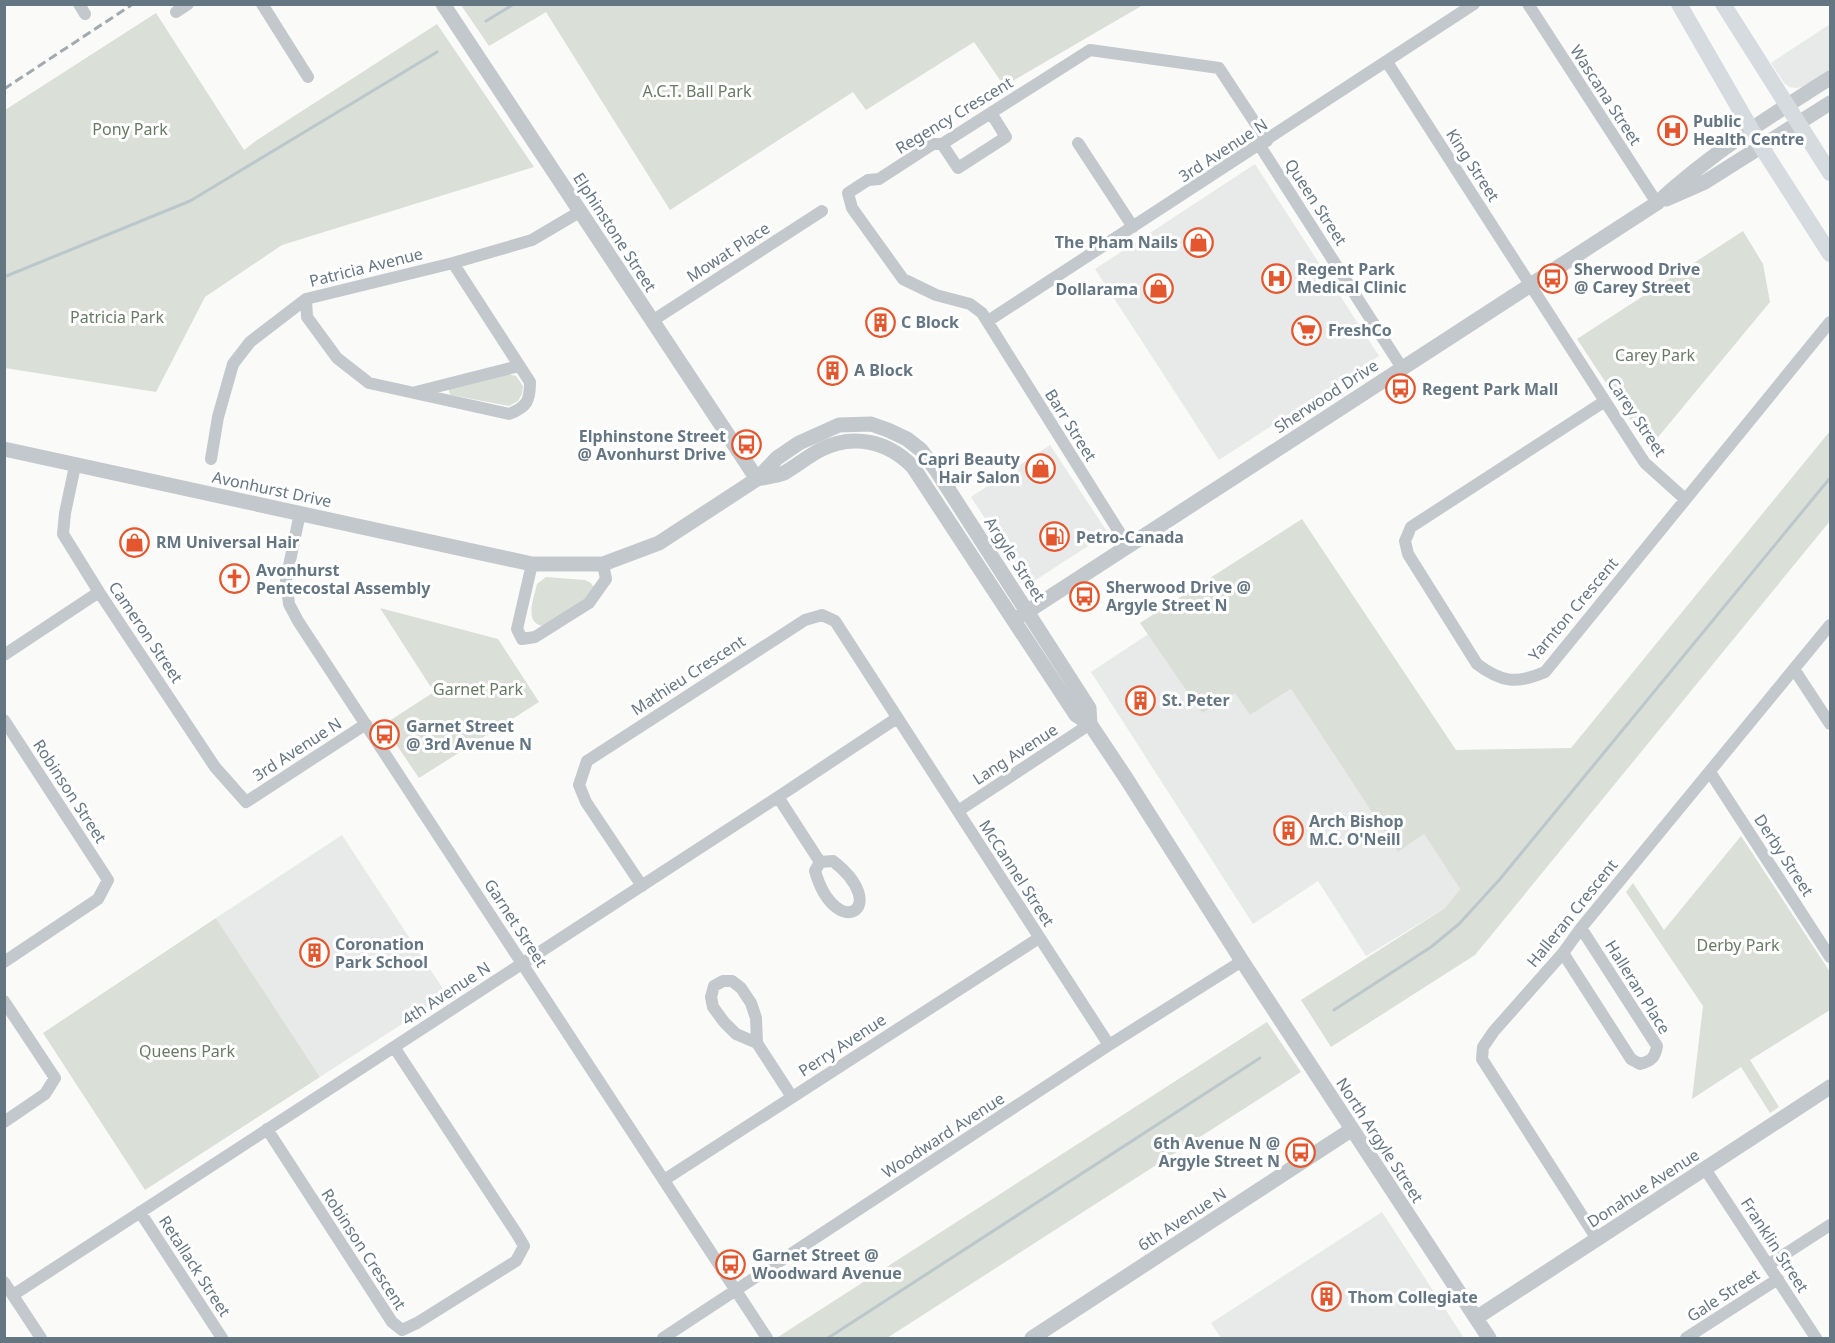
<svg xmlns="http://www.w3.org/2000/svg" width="1835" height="1343" font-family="'Noto Sans',sans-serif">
<rect width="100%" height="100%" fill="#fafaf8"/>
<path fill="#e8e9e9" d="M1830 24V70L1806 86 1797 88 1789 87 1784 83 1771 63Z
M1255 164 1379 356 1219 460 1095 269Z
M1050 445 1108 533 1028 585 971 497Z
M1183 611 1250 715 1291 689 1398 852 1424 834 1460 889 1445 908 1366 956 1318 881 1253 924 1091 672Z
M342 835 447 995 320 1077 216 918Z
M1382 1212 1464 1338H1221L1211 1323Z"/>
<path fill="#dadfd7" d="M461 5H1143L1004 86 974 42 866 110 853 92 670 210 546 12 489 46Z
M156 13 244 150 257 140 437 24 534 167 282 245 205 297 156 392 5 368V110Z
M1743 231 1763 264 1770 302 1649 448 1577 339Z
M508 374 516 376 523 386 522 394 518 401 509 406 451 395 449 392V389Z
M1830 431V521L1475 955 1331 1047 1301 1000 1445 908 1460 889 1424 834 1398 852 1291 689 1250 715 1235 693 1202 713 1140 623 1302 519 1456 750 1571 748Z
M546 577 585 580 591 583 594 588 591 595 544 626C523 624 534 598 537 584Z
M380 608 498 639 539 702 419 778 383 725 434 692Z
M1741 836 1830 972V1010L1750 1060 1779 1107 1770 1113 1741 1067 1692 1099 1703 1006 1626 892 1633 883 1664 930Z
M216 918 320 1077 145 1190 43 1033Z
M1267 1022 1301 1072 887 1338H780L778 1337Z"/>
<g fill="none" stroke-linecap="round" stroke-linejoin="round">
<path stroke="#bbc7cb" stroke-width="3" d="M486 21 514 4
M4 277 190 201 437 52
M1334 1010 1431 947 1459 924 1500 879 1830 478
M828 1338 1260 1058"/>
<path stroke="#c3c8cc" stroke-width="12" d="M79 4 85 14
M262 4 308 77
M1528 4 1657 203
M176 12 188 4
M1387 62 1639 454 1645 463 1685 499
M1078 143 1133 227
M942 144 958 168 1006 137 991 113
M1260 146 1402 368
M306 299 307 317 337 358 369 383 509 414C527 407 530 401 530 382L453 263
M652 321 822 211
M988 321 1474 4
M416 392 519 366
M1605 401 1411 527 1405 541 1408 554 1477 664C1502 683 1517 684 1545 672L1830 322
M211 459 218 417 233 364 250 342 306 299 453 263 532 240 581 211
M75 466 65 513 63 534 99 592 215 767 246 802 366 724
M300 513 286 580 289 604 298 621 767 1338
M1128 546 982 313 970 304 936 295 903 279 852 208 848 193 868 180 879 179 933 144H942L1090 50 1219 68 1267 141
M532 564 517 629 522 639 535 637 589 603 606 579 603 564
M4 655 99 592
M1794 669 1830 724
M4 720 108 880 98 899 4 962
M1710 772 1830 957
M778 797 820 862
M958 811 1090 724
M833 861C893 908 836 943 815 871L820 862Z
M642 886 586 802 579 785 587 761 805 620 822 615 835 621 1109 1045
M1563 953 1631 1059 1640 1064C1651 1061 1655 1058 1657 1046L1581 928
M4 1001 55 1078 45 1094 4 1122
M757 1043 736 1034 724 1022 713 1007 711 997 714 986 723 981H732L741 988 751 1003 756 1018 757 1043 792 1097
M267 1129 392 1322 402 1330 417 1323 516 1261 524 1246 517 1234 394 1047
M1705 1169 1816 1338
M664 1180 1039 938
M140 1212 222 1338
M1597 1239 1482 1059 1483 1047 1494 1031 1563 953 1581 928 1830 625
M1768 1265 1830 1225
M4 1282 41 1338
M13 1295 778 797 897 718
M663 1338 1109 1045 1242 961
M1686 1338 1778 1279"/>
<path stroke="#c3c8cc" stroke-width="15" d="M443 4 757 479
M1666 199 1705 182 1830 103
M4 449 532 564H603L659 543 757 479 777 458 799 443 839 425 871 424 888 430 907 439 921 450 936 470 1089 708 1090 724
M757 479C765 477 776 476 784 473 796 466 807 457 820 450 853 433 888 441 913 467L1076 715 1090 724 1126 778 1242 961 1489 1338
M1022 615 1657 203C1710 154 1770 116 1830 78
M1476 1318 1830 1087
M1032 1338 1351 1130"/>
<path stroke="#d6dbdf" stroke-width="16" d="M1679 4 1762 148 1830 254
M1723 4 1830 173"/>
<path stroke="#a2aab0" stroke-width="3" stroke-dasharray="9 4.5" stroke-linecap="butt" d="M4 89 133 4"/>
</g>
<defs>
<symbol id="hospital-ring" viewBox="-11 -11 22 22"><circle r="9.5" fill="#fff" stroke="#e4572e" stroke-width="1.5"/><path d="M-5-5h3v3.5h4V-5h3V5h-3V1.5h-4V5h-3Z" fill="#e4572e"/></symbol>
<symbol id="shop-ring" viewBox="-11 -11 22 22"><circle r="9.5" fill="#fff" stroke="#e4572e" stroke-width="1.5"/><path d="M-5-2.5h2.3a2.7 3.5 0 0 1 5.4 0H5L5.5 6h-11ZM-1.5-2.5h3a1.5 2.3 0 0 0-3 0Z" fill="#e4572e"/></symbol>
<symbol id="bus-ring" viewBox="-11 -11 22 22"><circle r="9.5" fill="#fff" stroke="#e4572e" stroke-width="1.5"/><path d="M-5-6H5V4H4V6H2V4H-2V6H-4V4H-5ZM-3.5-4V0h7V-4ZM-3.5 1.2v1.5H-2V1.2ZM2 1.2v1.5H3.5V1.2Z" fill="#e4572e"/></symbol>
<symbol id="building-ring" viewBox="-11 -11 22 22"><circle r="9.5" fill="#fff" stroke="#e4572e" stroke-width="1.5"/><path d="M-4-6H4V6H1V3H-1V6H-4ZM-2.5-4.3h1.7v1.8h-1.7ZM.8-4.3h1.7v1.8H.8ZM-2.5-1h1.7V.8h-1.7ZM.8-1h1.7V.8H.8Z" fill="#e4572e"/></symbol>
<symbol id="supermarket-ring" viewBox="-11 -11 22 22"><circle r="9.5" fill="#fff" stroke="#e4572e" stroke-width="1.5"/><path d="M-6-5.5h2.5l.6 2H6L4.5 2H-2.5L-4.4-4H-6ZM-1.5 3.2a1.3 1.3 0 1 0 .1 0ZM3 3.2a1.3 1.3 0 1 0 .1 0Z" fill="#e4572e"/></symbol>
<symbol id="fuel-ring" viewBox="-11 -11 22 22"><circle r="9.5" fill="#fff" stroke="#e4572e" stroke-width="1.5"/><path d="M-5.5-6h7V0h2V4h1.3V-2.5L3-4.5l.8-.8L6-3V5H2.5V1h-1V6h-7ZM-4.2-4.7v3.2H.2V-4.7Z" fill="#e4572e"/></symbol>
<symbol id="church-ring" viewBox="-11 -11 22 22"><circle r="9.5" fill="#fff" stroke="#e4572e" stroke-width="1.5"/><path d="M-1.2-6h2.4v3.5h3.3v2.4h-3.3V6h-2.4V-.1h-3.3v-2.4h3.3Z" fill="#e4572e"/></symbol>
</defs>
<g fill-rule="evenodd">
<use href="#hospital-ring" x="1656" y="114" width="33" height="33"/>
<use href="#shop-ring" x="1182" y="226" width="33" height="33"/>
<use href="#hospital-ring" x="1260" y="262" width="33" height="33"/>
<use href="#bus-ring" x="1536" y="262" width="33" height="33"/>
<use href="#shop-ring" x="1142" y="272" width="33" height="33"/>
<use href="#building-ring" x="864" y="306" width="33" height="33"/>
<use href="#supermarket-ring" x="1290" y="314" width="33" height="33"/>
<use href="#building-ring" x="816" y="354" width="33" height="33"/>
<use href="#bus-ring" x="1384" y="372" width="33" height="33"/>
<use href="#bus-ring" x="730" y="428" width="33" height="33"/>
<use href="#shop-ring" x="1024" y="452" width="33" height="33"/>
<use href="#fuel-ring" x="1038" y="520" width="33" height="33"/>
<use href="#shop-ring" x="118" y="526" width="33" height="33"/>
<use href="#church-ring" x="218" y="562" width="33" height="33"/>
<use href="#bus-ring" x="1068" y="580" width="33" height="33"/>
<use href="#building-ring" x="1124" y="684" width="33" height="33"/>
<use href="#bus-ring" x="368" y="718" width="33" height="33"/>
<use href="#building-ring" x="1272" y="814" width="33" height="33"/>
<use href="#building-ring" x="298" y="936" width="33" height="33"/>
<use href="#bus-ring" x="1284" y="1136" width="33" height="33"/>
<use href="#bus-ring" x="714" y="1248" width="33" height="33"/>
<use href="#building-ring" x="1310" y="1280" width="33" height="33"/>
</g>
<g text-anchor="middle" stroke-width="6" stroke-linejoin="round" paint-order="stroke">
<g font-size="16" fill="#687a64" stroke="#fff">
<text x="697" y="97">A.C.T. Ball Park</text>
<text x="130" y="135">Pony Park</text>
<text x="117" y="323">Patricia Park</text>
<text x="1655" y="361">Carey Park</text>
<text x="478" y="695">Garnet Park</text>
<text x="1738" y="951">Derby Park</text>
<text x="187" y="1057">Queens Park</text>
</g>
<g font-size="16" fill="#657683" stroke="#fff">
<text transform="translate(1606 95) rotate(57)" y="6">Wascana Street</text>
<text transform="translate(954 115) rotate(-31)" y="6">Regency Crescent</text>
<text transform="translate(1223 150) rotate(-33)" y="6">3rd Avenue N</text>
<text transform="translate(1473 165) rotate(57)" y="6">King Street</text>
<text transform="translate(1316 202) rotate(57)" y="6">Queen Street</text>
<text transform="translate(615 232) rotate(57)" y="6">Elphinstone Street</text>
<text transform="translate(728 252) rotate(-33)" y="6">Mowat Place</text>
<text transform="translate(366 267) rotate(-14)" y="6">Patricia Avenue</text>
<text transform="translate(1326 396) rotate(-33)" y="6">Sherwood Drive</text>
<text transform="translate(1637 417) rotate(56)" y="6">Carey Street</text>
<text transform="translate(1071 425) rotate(58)" y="6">Barr Street</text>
<text transform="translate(272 489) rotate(12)" y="6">Avonhurst Drive</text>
<text transform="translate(1015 559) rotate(57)" y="6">Argyle Street</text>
<text transform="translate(1573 609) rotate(-50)" y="6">Yarnton Crescent</text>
<text transform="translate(146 632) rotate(56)" y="6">Cameron Street</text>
<text transform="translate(688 675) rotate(-33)" y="6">Mathieu Crescent</text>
<text transform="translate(297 749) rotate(-33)" y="6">3rd Avenue N</text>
<text transform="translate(1015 754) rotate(-33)" y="6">Lang Avenue</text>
<text transform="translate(70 791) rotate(57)" y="6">Robinson Street</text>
<text transform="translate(1784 855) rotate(57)" y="6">Derby Street</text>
<text transform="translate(1017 873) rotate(57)" y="6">McCannel Street</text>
<text transform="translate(1572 913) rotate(-51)" y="6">Halleran Crescent</text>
<text transform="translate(516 923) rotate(57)" y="6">Garnet Street</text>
<text transform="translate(1638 987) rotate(58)" y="6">Halleran Place</text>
<text transform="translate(446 993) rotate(-33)" y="6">4th Avenue N</text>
<text transform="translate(842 1045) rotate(-33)" y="6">Perry Avenue</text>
<text transform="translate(943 1135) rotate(-33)" y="6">Woodward Avenue</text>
<text transform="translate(1380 1140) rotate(57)" y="6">North Argyle Street</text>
<text transform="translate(1643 1188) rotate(-33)" y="6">Donahue Avenue</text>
<text transform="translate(1182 1219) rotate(-33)" y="6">6th Avenue N</text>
<text transform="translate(1775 1245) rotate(57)" y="6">Franklin Street</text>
<text transform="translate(364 1249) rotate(57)" y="6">Robinson Crescent</text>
<text transform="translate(195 1266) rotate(57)" y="6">Retallack Street</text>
<text transform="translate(1723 1295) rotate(-33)" y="6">Gale Street</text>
</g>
<g font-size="16" font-weight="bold" fill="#657683" stroke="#fff" text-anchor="start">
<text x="1693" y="127">Public<tspan x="1693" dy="18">Health Centre</tspan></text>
<text x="1178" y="248" text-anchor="end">The Pham Nails</text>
<text x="1297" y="275">Regent Park<tspan x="1297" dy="18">Medical Clinic</tspan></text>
<text x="1574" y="275">Sherwood Drive<tspan x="1574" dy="18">@ Carey Street</tspan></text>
<text x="1138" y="295" text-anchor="end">Dollarama</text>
<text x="901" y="328">C Block</text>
<text x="1328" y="336">FreshCo</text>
<text x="854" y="376">A Block</text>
<text x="1422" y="395">Regent Park Mall</text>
<text x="726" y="442" text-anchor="end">Elphinstone Street<tspan x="726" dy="18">@ Avonhurst Drive</tspan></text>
<text x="1020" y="465" text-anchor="end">Capri Beauty<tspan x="1020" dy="18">Hair Salon</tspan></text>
<text x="1076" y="543">Petro-Canada</text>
<text x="156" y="548">RM Universal Hair</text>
<text x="256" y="576">Avonhurst<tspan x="256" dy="18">Pentecostal Assembly</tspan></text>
<text x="1106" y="593">Sherwood Drive @<tspan x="1106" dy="18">Argyle Street N</tspan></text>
<text x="1162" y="706">St. Peter</text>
<text x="406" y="732">Garnet Street<tspan x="406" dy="18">@ 3rd Avenue N</tspan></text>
<text x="1309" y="827">Arch Bishop<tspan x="1309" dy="18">M.C. O'Neill</tspan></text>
<text x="335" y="950">Coronation<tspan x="335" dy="18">Park School</tspan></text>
<text x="1280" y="1149" text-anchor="end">6th Avenue N @<tspan x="1280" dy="18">Argyle Street N</tspan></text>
<text x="752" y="1261">Garnet Street @<tspan x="752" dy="18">Woodward Avenue</tspan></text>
<text x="1348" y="1303">Thom Collegiate</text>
</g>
</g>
<rect width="1835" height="1343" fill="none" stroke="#657683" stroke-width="12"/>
</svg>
